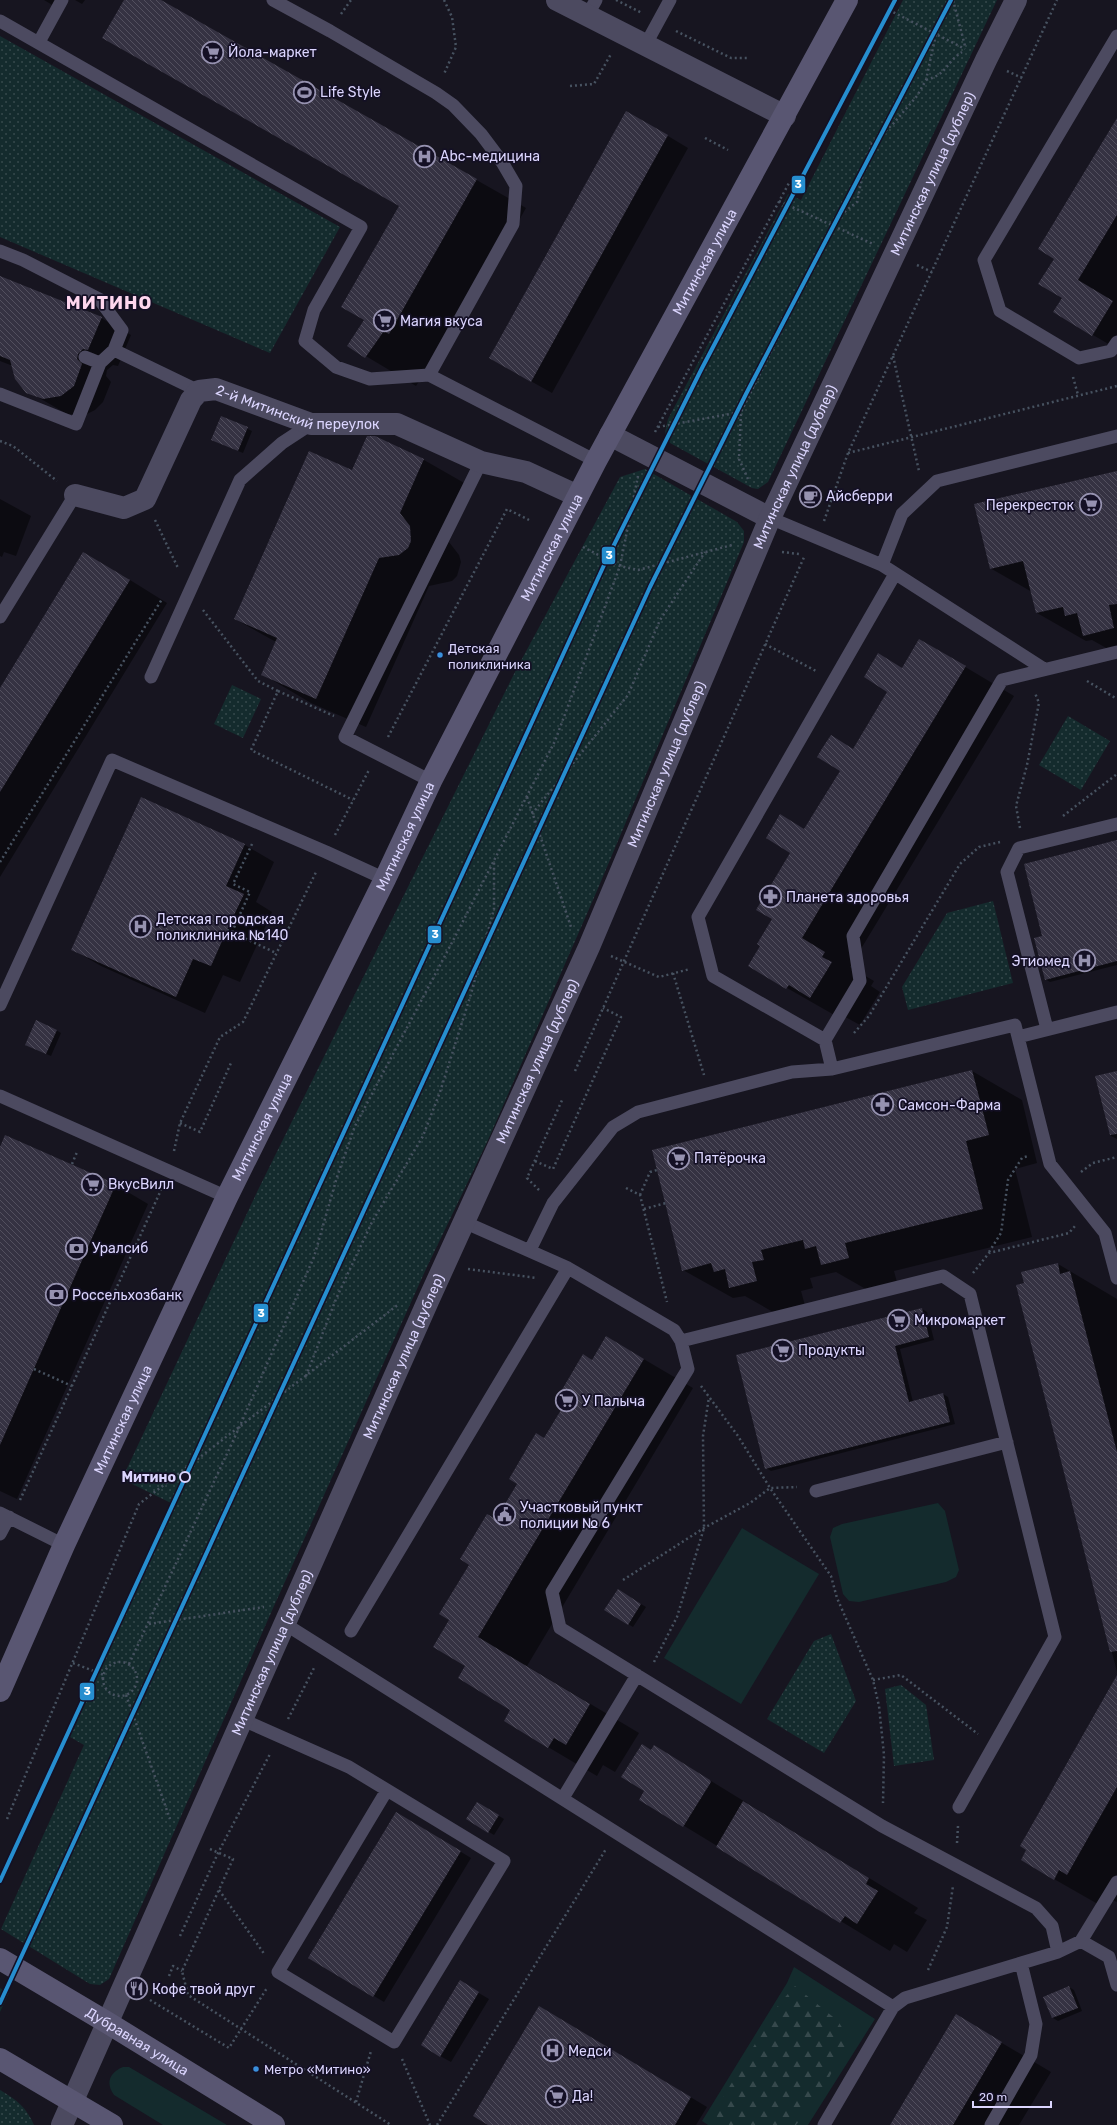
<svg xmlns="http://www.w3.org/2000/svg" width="1117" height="2125" font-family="Rubik,sans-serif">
<defs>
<pattern id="forest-firs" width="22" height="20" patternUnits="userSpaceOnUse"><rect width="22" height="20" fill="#142b2d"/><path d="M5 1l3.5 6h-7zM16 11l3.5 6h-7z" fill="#36494c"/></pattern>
<pattern id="park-dots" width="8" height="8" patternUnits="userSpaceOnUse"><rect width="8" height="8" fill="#142b2d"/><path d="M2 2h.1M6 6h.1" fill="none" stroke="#36494c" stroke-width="1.8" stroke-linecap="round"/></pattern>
<pattern id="building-back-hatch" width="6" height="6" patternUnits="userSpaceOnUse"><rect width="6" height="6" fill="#353242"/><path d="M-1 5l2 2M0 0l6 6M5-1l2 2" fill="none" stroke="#524f5e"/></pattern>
</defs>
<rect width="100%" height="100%" fill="#171520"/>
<path fill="#142b2d" d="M938 1503 945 1511 959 1570 956 1577 946 1582 859 1602 849 1601 843 1594 830 1537 833 1528 842 1524Z
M742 1528 819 1574 741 1704 664 1658Z
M794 1967 875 2019 808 2125H708L702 2121 787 1983Z
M0 1988 9 1993 0 2012Z
M123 2067H129L227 2125H163L114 2095C105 2083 110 2072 123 2067Z"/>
<path fill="url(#forest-firs)" d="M795 1986 838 2021 849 2039 820 2095 796 2125H729L713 2114 779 2004Z"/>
<path fill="url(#park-dots)" d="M903 0H997L768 482 758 489 752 488 670 443 665 432 668 419 788 194 801 200Z
M0 36 340 227 270 353 0 237Z
M645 469 737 522 744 531V542L596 893 488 1140 426 1269 274 1606 109 1979 100 1985 90 1984 1 1929 84 1745 70 1737 175 1505 122 1479 257 1192 400 903 516 670 620 477Z
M232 685 261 699 243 738 214 724Z
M1068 716 1110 741 1081 790 1039 765Z
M993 901 1013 983 908 1010 902 987 947 913Z
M831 1634 856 1701 824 1753 767 1719 814 1641Z
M901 1685 926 1705 934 1760 894 1766 885 1689Z
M0 2090C16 2099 27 2108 34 2125H0Z"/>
<path fill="#0007" d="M44 0H64L59 9Z
M75 0H85L82 4Z
M125 0H159L526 208 439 362 434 359 416 386 349 346 366 320 400 206Z
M1117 120V349L1093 335 1063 298 1055 259Z
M668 136 688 148 552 393 511 370Z
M0 277 101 318 131 335 118 366 113 365 107 370 106 376 111 382 103 402 95 410 85 415 67 414 22 388 13 366 0 361Z
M222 417 252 431 243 453 217 442Z
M424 460 473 488 449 542 459 555 461 562 457 576 452 581 429 586 366 727 311 703 262 674 276 642 235 619 353 471Z
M1117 472V654L1092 640 1086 641 1037 613 1032 592 990 568Z
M0 499 31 516 16 556 4 552 2 557 0 556Z
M122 575 167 603 0 877V689Z
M920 640 1014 696 850 967 874 981 871 986 880 992 860 1025 838 1013 836 1016 787 988 762 946 773 919 805 830Z
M141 798 245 845 274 862 256 902 272 912 240 982 223 975 205 1013 101 966 72 949Z
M1117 841V965L1050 982 1045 979 1043 937Z
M56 1030 61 1033 51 1056 31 1047Z
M972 1071 1022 1100 1037 1163 1015 1169 1032 1237 894 1271 898 1286 871 1292 836 1272 810 1278 813 1288 801 1291 806 1309 780 1316 745 1296 733 1298 683 1270Z
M1117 1072V1139L1111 1136 1096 1077Z
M6 1136 116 1185 148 1204 17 1499 0 1491V1149Z
M1058 1264 1117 1299V1672L1064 1466 1025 1284Z
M922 1309 927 1312 934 1340 900 1349 913 1402 943 1394 948 1397 955 1424 771 1471 766 1468Z
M606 1337 693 1388 527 1666 639 1733 615 1772 603 1765 597 1776 548 1747 466 1665 451 1620 496 1521Z
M618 1590 646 1607 633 1627 628 1624Z
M1117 1680V1902L1109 1899 1103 1907 1054 1879Z
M654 1746 918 1908 914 1913 927 1920 907 1952 894 1944 890 1951 640 1799 646 1791 651 1751Z
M477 1803 504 1819 494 1835 468 1819Z
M407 1819 471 1858 384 2002 374 1996Z
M460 1982 489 1999 451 2062 440 2056Z
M1069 1987 1074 1990 1082 2011 1058 2021 1053 2018Z
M555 2016 707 2107 696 2125H490Z
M956 2016 1051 2072 1019 2125H891Z"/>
<path fill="url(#building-back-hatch)" d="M124 0H161L477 179 389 334 384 331 365 358 347 346 364 320 341 307 399 206 102 38Z
M626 111 668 135 531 382 489 358Z
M1117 118V215L1078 280 1113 301 1092 336 1053 312 1062 298 1038 284 1054 259 1038 249Z
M0 276 102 317 88 350 83 349 78 354 77 359 82 364 74 386 61 396 43 399 26 393 15 379 10 360 0 356Z
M221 416 248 427 238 451 211 440Z
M367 436H375L424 459 400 513 410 526 411 541 408 548 399 555 379 558 316 699 261 675 277 638 234 619 309 451 352 470Z
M1117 471V604L1109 605 1114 628 1083 636 1077 613 1065 616 1063 607 1036 613 1023 561 990 569 974 504Z
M83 552 130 580 0 792V688Z
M919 639 966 666 802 938 825 952 822 957 832 962 810 998 789 985 786 989 748 966 760 946 757 944 772 919 756 910 790 853 766 838 780 814 804 829 840 771 817 757 823 747 831 735 853 749 887 692 864 677 878 653 902 668Z
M141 797 245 844 226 886 244 894 227 930 211 966 193 959 176 997 71 950Z
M1117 840V961L1045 980 1034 938 1042 936 1024 864Z
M36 1020 57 1030 46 1054 25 1045Z
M972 1070 989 1135 966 1141 983 1209 845 1243 849 1258 821 1265 816 1246 805 1249 803 1240 761 1250 764 1260 752 1262 757 1281 729 1288 725 1269 714 1272 711 1263 682 1271 652 1150Z
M1117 1071V1134L1110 1135 1095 1076Z
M5 1135 116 1184 0 1445V1147Z
M1058 1263 1060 1274 1070 1271 1117 1452V1651L1110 1652 1016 1285 1024 1283 1021 1272Z
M922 1308 929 1337 895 1346 909 1402 943 1393 950 1422 765 1469 736 1355Z
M606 1336 644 1359 478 1637 590 1704 566 1745 554 1738 548 1748 504 1721 510 1710 458 1678 465 1666 433 1647 449 1620 439 1614 469 1565 460 1559 487 1514 496 1519 517 1484 509 1479 536 1433 544 1438 564 1405 556 1400 583 1354 592 1360Z
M618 1589 641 1604 628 1625 604 1610Z
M1117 1675V1787L1067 1875 1059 1870 1054 1880 1021 1860 1026 1850 1020 1846Z
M642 1744 651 1750 654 1745 710 1780 711 1782 683 1827 639 1800 644 1791 621 1777Z
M743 1801 869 1878 866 1884 878 1891 857 1924 845 1916 840 1923 716 1847Z
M477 1802 499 1815 488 1833 466 1819Z
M396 1812 461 1851 373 1997 308 1958Z
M460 1980 479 1992 440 2057 421 2045Z
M1069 1986 1078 2008 1052 2018 1043 1997Z
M539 2006 691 2097 675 2125H488L473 2116Z
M956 2014 1002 2042 953 2125H890Z"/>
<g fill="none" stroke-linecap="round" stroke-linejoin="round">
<path stroke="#475260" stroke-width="2.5" stroke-dasharray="2 3" stroke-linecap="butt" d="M444 0 452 17 456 47 444 74
M616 0 642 13
M953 0 965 46
M889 10 965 49
M341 14 351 0
M676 31 731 58H747
M1007 71 1022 78
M926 80C948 74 945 63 962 52
M570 86 594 84 611 54
M705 138 728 150
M779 201 873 244
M917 265 932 272
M893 356 919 471
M1073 377 1078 395
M658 427 741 412
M655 432 789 183
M0 441 13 446 57 481
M848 453 1117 386
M748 479 739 459 741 412 838 217 857 202 864 168 872 143 893 124 917 96 926 80 936 34 952 0
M155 520 178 568
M824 521 848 453 1057 0
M583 547 620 566 638 570 732 545
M782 552 799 554
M203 610 258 681 278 691 251 750 353 800
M765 644 816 671
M1087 681 1117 699
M278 691 334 716
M388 737 507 509 529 520
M527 797 571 927
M532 814 628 695 660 620 705 552
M1063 816 1117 774
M1020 828 1016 806 1027 765 1039 703 1035 693
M335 835 369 770
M0 862 162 599
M227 930 276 953
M232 932 250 892 233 884 253 842
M611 956 659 977 690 969
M673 973 704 1075
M854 1033 869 1016 960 864 979 847 1000 842
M575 1071 805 555
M180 1123 200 1132 231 1063
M174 1151 180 1123 220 1037 243 1022 317 870
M535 1161 553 1169 621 1017 603 1008
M72 1164 77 1152
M1081 1172 1093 1163 1117 1157
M626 1188 640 1195 667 1302
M539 1190 527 1178 563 1098
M640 1195 650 1172 657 1170
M644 1209 666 1203
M989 1252 1001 1233 1008 1180 1022 1158 1028 1156
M468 1269 537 1278
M973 1273 989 1253 1069 1233 1075 1226
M34 1369 72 1386
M306 1376 336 1299 372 1222 423 1136 440 1092 471 994 494 909V862
M701 1386 738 1436 770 1488 831 1576 837 1598 873 1680 879 1706 884 1755 883 1803
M20 1500 161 1190
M623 1580 704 1528 750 1503 770 1488 797 1487
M149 1624 264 1607
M103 1679a17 17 0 1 1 34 0a17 17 0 1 1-34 0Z
M654 1662 677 1617 704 1528 703 1436 709 1397
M73 1663 104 1675
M129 1664 239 1428 314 1257 337 1177 355 1126 457 933 555 741 620 566 638 476
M873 1680 901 1675 978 1734
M126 1695 170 1819
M288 1719 315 1666
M7 1819 139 1504 399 1304
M957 1843 958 1826
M210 1849 233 1859 182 1971 188 1995 391 2125
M219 1890 265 1955
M180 1936 218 1853 270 1754
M928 1970 947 1927 953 1886
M169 1976 173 1966 182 1971
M150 2000 229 2048 267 1988
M402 2059 430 2125
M356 2102 371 2051
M437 2125 606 1849"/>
<path stroke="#4c4a60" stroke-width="13" d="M273 0 330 31 436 93 453 105 481 134 502 162 516 186 513 224 429 375 596 461
M588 14 596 0
M0 21 361 227 314 310 305 341 336 367 370 379 429 375
M1117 36 984 260 1000 311 1079 358 1111 351 1117 342
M39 42 62 0
M646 44 670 0
M0 251 23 260 99 299 122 330 114 350 100 363 76 424 0 394
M114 350 199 391
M85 357 100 363
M770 518 882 565 1044 669
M882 565 902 514 937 481 1117 436
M0 617 75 495
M151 677 240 480 282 443 311 424
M431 781 345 737 481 462
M0 1005 112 760 326 852 385 879
M1047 1029 1007 872 1019 848 1117 824
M1018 1037 1117 1012
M825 1040 713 976 698 917 895 574
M832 1069 825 1040 860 981 853 936 1002 680 1117 652
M0 1096 227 1197
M464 1222 568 1268 674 1330 681 1341 688 1369 552 1592 560 1628 882 1826 1036 1908 1052 1926 1058 1952
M530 1250 553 1203 613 1127 638 1112 792 1072 832 1069 1015 1025 1050 1164 1105 1233 1117 1278
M681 1341 943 1276 970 1294 1055 1637 959 1807
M816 1491 1007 1442
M0 1513 64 1545
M0 1534 9 1517
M285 1624 893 2007
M351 1631 568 1268
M243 1720 349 1767 504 1861 394 2042 278 1972 387 1790
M563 1798 637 1675
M1081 1941 1109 1957 1117 1985
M824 2125 893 2007 905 1998 1058 1952 1081 1941 1117 1882
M991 2125 1031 2055 1036 2024 1021 1963"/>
<g stroke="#4c4a60" stroke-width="22">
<path d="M557 0 785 116"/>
<path d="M610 435 770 518"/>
<path id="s1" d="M75 495 124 508 145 499 191 400 199 391 216 389 311 424H397L481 462 526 472 578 496"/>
<path id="s2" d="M62 2125 428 1301 589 947 770 518 986 60 1016 0"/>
</g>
<g stroke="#595672" stroke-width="22">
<path id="s3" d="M0 1691 64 1545 227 1197 385 879 431 781 596 461 847 0"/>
<path id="s4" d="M0 1959 108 2023 274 2125"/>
<path d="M0 2059 112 2125"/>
</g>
<defs>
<path id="metro-1" d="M0 1881 605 563 701 370 895 0
M0 2003 650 587 746 394 951 0"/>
</defs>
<use href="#metro-1" stroke="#141025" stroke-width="7"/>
<use href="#metro-1" stroke="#268ecf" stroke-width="4"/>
</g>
<defs>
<symbol id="supermarket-ring" viewBox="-11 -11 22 22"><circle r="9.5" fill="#141025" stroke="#9692b0" stroke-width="1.5"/><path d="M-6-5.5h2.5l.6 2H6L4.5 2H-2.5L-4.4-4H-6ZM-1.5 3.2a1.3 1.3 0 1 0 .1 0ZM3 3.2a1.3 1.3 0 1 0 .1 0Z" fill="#9692b0"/></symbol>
<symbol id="stadium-ring" viewBox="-11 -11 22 22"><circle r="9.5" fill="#141025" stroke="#9692b0" stroke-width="1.5"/><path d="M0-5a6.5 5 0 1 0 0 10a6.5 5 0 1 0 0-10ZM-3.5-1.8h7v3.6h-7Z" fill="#9692b0"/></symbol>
<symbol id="hospital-ring" viewBox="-11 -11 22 22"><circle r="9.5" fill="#141025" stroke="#9692b0" stroke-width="1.5"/><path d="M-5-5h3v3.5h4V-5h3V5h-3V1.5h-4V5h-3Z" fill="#9692b0"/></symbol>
<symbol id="cafe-ring" viewBox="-11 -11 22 22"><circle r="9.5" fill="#141025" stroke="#9692b0" stroke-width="1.5"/><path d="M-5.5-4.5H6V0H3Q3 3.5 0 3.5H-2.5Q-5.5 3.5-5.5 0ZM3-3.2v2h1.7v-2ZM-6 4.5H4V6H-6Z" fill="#9692b0"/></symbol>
<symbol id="pharmacy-ring" viewBox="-11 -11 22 22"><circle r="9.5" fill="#141025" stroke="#9692b0" stroke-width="1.5"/><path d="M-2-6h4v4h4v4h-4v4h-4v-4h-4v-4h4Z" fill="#9692b0"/></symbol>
<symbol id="bank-ring" viewBox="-11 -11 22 22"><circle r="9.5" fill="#141025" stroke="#9692b0" stroke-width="1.5"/><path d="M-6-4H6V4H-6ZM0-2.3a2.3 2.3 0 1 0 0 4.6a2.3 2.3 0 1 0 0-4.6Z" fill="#9692b0"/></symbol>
<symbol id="civic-ring" viewBox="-11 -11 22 22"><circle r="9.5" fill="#141025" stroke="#9692b0" stroke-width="1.5"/><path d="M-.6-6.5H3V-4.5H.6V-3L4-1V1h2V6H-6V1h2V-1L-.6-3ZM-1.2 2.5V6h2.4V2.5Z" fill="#9692b0"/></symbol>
<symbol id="restaurant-ring" viewBox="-11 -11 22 22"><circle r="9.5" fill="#141025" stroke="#9692b0" stroke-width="1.5"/><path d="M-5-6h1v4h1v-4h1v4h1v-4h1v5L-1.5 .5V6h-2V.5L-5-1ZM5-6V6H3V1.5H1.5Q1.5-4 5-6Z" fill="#9692b0"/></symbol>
</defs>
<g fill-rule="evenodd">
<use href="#supermarket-ring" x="200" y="40" width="25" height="25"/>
<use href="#stadium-ring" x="292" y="80" width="25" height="25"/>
<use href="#hospital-ring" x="412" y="144" width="25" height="25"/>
<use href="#supermarket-ring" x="372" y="308" width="25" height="25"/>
<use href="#cafe-ring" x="798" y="484" width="25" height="25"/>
<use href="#supermarket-ring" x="1078" y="492" width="25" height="25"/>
<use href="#pharmacy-ring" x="758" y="884" width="25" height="25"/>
<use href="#hospital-ring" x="128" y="914" width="25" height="25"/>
<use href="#hospital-ring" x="1072" y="948" width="25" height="25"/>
<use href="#pharmacy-ring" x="870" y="1092" width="25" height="25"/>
<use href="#supermarket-ring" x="666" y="1146" width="25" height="25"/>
<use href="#supermarket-ring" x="80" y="1172" width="25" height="25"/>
<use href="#bank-ring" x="64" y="1236" width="25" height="25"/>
<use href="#bank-ring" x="44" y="1282" width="25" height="25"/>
<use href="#supermarket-ring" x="886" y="1308" width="25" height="25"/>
<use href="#supermarket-ring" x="770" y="1338" width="25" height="25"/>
<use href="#supermarket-ring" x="554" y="1388" width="25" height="25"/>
<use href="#civic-ring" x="492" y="1502" width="25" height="25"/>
<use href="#restaurant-ring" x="124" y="1976" width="25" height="25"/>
<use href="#hospital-ring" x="540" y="2038" width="25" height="25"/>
<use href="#supermarket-ring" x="544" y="2084" width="25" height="25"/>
</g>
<g fill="#3a90db" stroke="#141025" stroke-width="1.5">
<circle cx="440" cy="655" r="3.5"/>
<circle cx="256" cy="2069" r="3.5"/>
</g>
<circle fill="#141025" stroke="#dbd5fe" stroke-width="2" cx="185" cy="1477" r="5"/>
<g text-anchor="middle" stroke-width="3.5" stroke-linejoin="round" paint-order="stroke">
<g font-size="13" fill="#dbd5fe" stroke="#141025" text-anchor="start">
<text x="448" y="653">Детская<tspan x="448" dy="16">поликлиника</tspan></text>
<text x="264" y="2074">Метро «Митино»</text>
</g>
<g font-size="14" fill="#dbd5fe" stroke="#141025" text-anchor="start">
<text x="228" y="57">Йола-маркет</text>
<text x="320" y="97">Life Style</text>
<text x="440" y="161">Abc-медицина</text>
<text x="400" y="326">Магия вкуса</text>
<text x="826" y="501">Айсберри</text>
<text x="1074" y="510" text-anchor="end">Перекресток</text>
<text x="786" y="902">Планета здоровья</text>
<text x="156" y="924">Детская городская<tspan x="156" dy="16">поликлиника №140</tspan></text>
<text x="1070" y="966" text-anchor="end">Этиомед</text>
<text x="898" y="1110">Самсон-Фарма</text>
<text x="694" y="1163">Пятёрочка</text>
<text x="108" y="1189">ВкусВилл</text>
<text x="92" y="1253">Уралсиб</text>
<text x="72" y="1300">Россельхозбанк</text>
<text x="914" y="1325">Микромаркет</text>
<text x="798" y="1355">Продукты</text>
<text x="582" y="1406">У Палыча</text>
<text x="520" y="1512">Участковый пункт<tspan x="520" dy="16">полиции № 6</tspan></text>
<text x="152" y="1994">Кофе твой друг</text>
<text x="568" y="2056">Медси</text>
<text x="572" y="2101">Да!</text>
</g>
<g font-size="14" fill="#dbd5fe" stroke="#141025">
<text dy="5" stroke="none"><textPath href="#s2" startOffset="2137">Митинская улица (дублер)</textPath></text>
<text dy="5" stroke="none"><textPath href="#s3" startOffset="1594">Митинская улица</textPath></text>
<text dy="5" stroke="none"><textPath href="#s1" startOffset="297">2-й Митинский переулок</textPath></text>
<text dy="5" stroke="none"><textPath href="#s2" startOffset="1813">Митинская улица (дублер)</textPath></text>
<text dy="5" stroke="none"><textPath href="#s3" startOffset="1270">Митинская улица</textPath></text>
<text dy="5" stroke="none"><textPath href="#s2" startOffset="1489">Митинская улица (дублер)</textPath></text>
<text dy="5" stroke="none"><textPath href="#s3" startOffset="946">Митинская улица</textPath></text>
<text dy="5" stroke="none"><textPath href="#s2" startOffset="1165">Митинская улица (дублер)</textPath></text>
<text dy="5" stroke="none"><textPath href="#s3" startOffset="622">Митинская улица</textPath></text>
<text dy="5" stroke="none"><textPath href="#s2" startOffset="841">Митинская улица (дублер)</textPath></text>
<text dy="5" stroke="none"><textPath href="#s3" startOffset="298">Митинская улица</textPath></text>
<text dy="5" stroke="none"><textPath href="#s2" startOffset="517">Митинская улица (дублер)</textPath></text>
<text dy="5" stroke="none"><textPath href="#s4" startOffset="160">Дубравная улица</textPath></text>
</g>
<g font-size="14" font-weight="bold" fill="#dbd5fe" stroke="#141025" text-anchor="end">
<text x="176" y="1482">Митино</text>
</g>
<g font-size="18" font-weight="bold" letter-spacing="1" fill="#fed7ee" stroke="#141025">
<text x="109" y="309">МИТИНО</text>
</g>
</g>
<g stroke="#141025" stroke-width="1.5">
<rect x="791" y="175" width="15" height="19" rx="4" fill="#268ecf"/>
<rect x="601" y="546" width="15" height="19" rx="4" fill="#268ecf"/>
<rect x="427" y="925" width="15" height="19" rx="4" fill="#268ecf"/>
<rect x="253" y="1303" width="16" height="20" rx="4" fill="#268ecf"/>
<rect x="79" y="1682" width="16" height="19" rx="4" fill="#268ecf"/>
</g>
<g font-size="11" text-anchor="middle" font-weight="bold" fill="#fff">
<text x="798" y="188">3</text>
<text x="609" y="559">3</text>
<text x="435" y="938">3</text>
<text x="261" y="1317">3</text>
<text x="87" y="1695">3</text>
</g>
<path d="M973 2101v6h78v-6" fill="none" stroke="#dbd5fe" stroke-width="2"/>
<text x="979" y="2101" font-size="12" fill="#dbd5fe" stroke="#141025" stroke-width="3" paint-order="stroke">20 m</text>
</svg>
